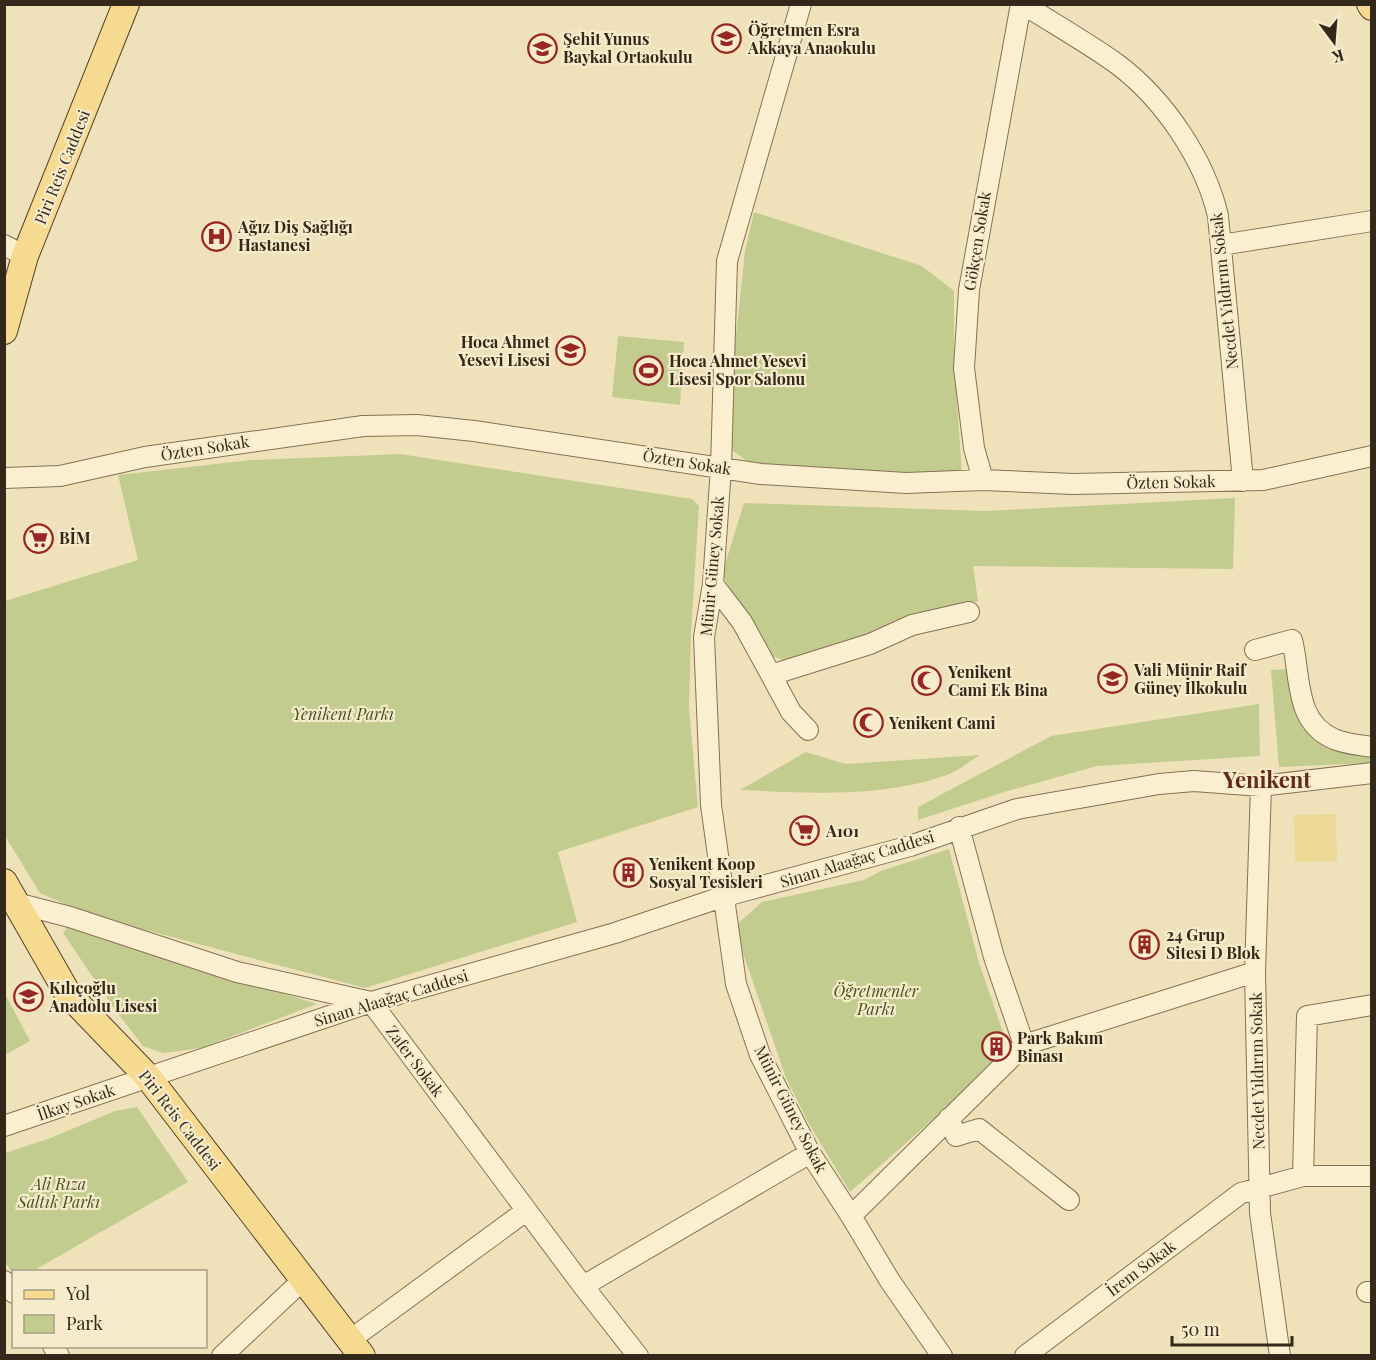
<svg xmlns="http://www.w3.org/2000/svg" width="1376" height="1360" font-family="'Playfair Display',serif">
<rect width="100%" height="100%" fill="#efe2bb"/>
<path fill="#c2cc8f" d="M754 212 922 266 954 291V358L962 474 755 467 732 450 726 431 745 251Z
M618 336 684 342 680 405 612 397Z
M400 454 692 499 699 506 691 633 689 708 698 807 558 852 577 922 365 988 89 915 40 893 5 836V601L138 560 118 475 251 460Z
M1235 498 1233 569 973 566 978 601 898 625 792 663 769 655 722 574 744 503 985 511Z
M1290 669 1306 728 1371 753V763L1279 767 1271 670Z
M1259 704 1260 756 1097 766 1004 792 918 820V807L1051 736Z
M806 752 846 764 980 755C969 762 957 772 944 776 879 798 808 793 740 790Z
M949 849 979 963 1010 1052 850 1192 809 1124 786 1078 734 927 762 902 864 880 881 871Z
M68 926 317 1004 201 1048 163 1053 143 1046 113 1007 63 933Z
M5 994 30 1041 5 1055H4Z
M137 1107 188 1182 33 1271 14 1272 13 1274 5 1262V1153L48 1139 115 1111Z"/>
<path fill="#ecd996" d="M1336 814 1337 861 1295 862 1294 815Z"/>
<g fill="none" stroke-linecap="round" stroke-linejoin="round">
<defs>
<path id="minor" d="M801 4 727 261 721 467 713 584 704 637 711 805 736 984 760 1055 810 1153 851 1216
M1023 4C1054 24 1088 43 1117 64 1164 99 1205 160 1218 216L1243 481
M4 245 25 256
M1221 245 1372 221
M4 478 60 476 145 457 363 426 417 425 474 431 761 474 906 483 983 480 1073 484 1263 480 1372 456
M983 480 974 448 964 368 969 290 1021 4
M713 584 742 622 771 675 870 644 912 625 969 612
M1255 650 1292 640C1301 676 1294 722 1334 739 1345 744 1360 745 1372 747
M771 675 791 712 808 730
M1261 786 1255 972 1260 1213 1280 1356
M16 903 70 917 237 972 371 1002 583 1286 638 1356
M1024 1045 1255 972
M949 1118 956 1136 979 1129 1069 1200
M4 1126 371 1002 615 933 722 897 910 846 1017 809 1159 784 1194 781 1261 786 1372 773
M1303 1176 1307 1016 1372 1005
M4 1281 14 1293
M583 1286 810 1153
M1367 1292H1372
M350 1340 526 1211
M53 1346 59 1356
M222 1356 304 1279
M942 1356 890 1281 851 1216 1024 1045 994 957 959 827
M1025 1356 1241 1193 1303 1176H1372"/>
<path id="major" d="M1370 4 1372 7
M4 331 25 256 126 4
M4 882 68 994 148 1077 362 1356"/>
</defs>
<use href="#minor" stroke="#867154" stroke-width="22"/>
<use href="#major" stroke="#533f29" stroke-width="28"/>
<use href="#minor" stroke="#faefce" stroke-width="20"/>
<use href="#major" stroke="#f5da8f" stroke-width="26"/>
</g>
<defs>
<symbol id="school-ring" viewBox="-11 -11 22 22"><circle r="9.5" fill="#f6ebca" stroke="#962723" stroke-width="1.5"/><path d="M0-5L7-2L0 1L-7-2ZM-4 1L0 2.5L4 1V4Q0 6-4 4Z" fill="#962723"/></symbol>
<symbol id="hospital-ring" viewBox="-11 -11 22 22"><circle r="9.5" fill="#f6ebca" stroke="#962723" stroke-width="1.5"/><path d="M-5-5h3v3.5h4V-5h3V5h-3V1.5h-4V5h-3Z" fill="#962723"/></symbol>
<symbol id="stadium-ring" viewBox="-11 -11 22 22"><circle r="9.5" fill="#f6ebca" stroke="#962723" stroke-width="1.5"/><path d="M0-5a6.5 5 0 1 0 0 10a6.5 5 0 1 0 0-10ZM-3.5-1.8h7v3.6h-7Z" fill="#962723"/></symbol>
<symbol id="supermarket-ring" viewBox="-11 -11 22 22"><circle r="9.5" fill="#f6ebca" stroke="#962723" stroke-width="1.5"/><path d="M-6-5.5h2.5l.6 2H6L4.5 2H-2.5L-4.4-4H-6ZM-1.5 3.2a1.3 1.3 0 1 0 .1 0ZM3 3.2a1.3 1.3 0 1 0 .1 0Z" fill="#962723"/></symbol>
<symbol id="mosque-ring" viewBox="-11 -11 22 22"><circle r="9.5" fill="#f6ebca" stroke="#962723" stroke-width="1.5"/><path d="M3.5-4.9A6 6 0 1 0 3.5 4.9A5 5 0 1 1 3.5-4.9Z" fill="#962723"/></symbol>
<symbol id="building-ring" viewBox="-11 -11 22 22"><circle r="9.5" fill="#f6ebca" stroke="#962723" stroke-width="1.5"/><path d="M-4-6H4V6H1V3H-1V6H-4ZM-2.5-4.3h1.7v1.8h-1.7ZM.8-4.3h1.7v1.8H.8ZM-2.5-1h1.7V.8h-1.7ZM.8-1h1.7V.8H.8Z" fill="#962723"/></symbol>
</defs>
<g fill-rule="evenodd">
<use href="#school-ring" x="710" y="22" width="33" height="33"/>
<use href="#school-ring" x="526" y="32" width="33" height="33"/>
<use href="#hospital-ring" x="200" y="220" width="33" height="33"/>
<use href="#school-ring" x="554" y="334" width="33" height="33"/>
<use href="#stadium-ring" x="632" y="354" width="33" height="33"/>
<use href="#supermarket-ring" x="22" y="522" width="33" height="33"/>
<use href="#school-ring" x="1096" y="662" width="33" height="33"/>
<use href="#mosque-ring" x="910" y="664" width="33" height="33"/>
<use href="#mosque-ring" x="852" y="706" width="33" height="33"/>
<use href="#supermarket-ring" x="788" y="814" width="33" height="33"/>
<use href="#building-ring" x="612" y="856" width="33" height="33"/>
<use href="#building-ring" x="1128" y="928" width="33" height="33"/>
<use href="#school-ring" x="12" y="980" width="33" height="33"/>
<use href="#building-ring" x="980" y="1030" width="33" height="33"/>
</g>
<g text-anchor="middle" stroke-width="4.5" stroke-linejoin="round" paint-order="stroke">
<g font-size="16" font-weight="bold" fill="#34281a" stroke="#f6ebca" text-anchor="start">
<text x="748" y="36">Öğretmen Esra<tspan x="748" dy="18">Akkaya Anaokulu</tspan></text>
<text x="563" y="45">Şehit Yunus<tspan x="563" dy="18">Baykal Ortaokulu</tspan></text>
<text x="238" y="233">Ağız Diş Sağlığı<tspan x="238" dy="18">Hastanesi</tspan></text>
<text x="550" y="348" text-anchor="end">Hoca Ahmet<tspan x="550" dy="18">Yesevi Lisesi</tspan></text>
<text x="669" y="367">Hoca Ahmet Yesevi<tspan x="669" dy="18">Lisesi Spor Salonu</tspan></text>
<text x="59" y="544">BİM</text>
<text x="1134" y="676">Vali Münir Raif<tspan x="1134" dy="18">Güney İlkokulu</tspan></text>
<text x="948" y="678">Yenikent<tspan x="948" dy="18">Cami Ek Bina</tspan></text>
<text x="889" y="729">Yenikent Cami</text>
<text x="826" y="837">A101</text>
<text x="649" y="870">Yenikent Koop<tspan x="649" dy="18">Sosyal Tesisleri</tspan></text>
<text x="1166" y="941">24 Grup<tspan x="1166" dy="18">Sitesi D Blok</tspan></text>
<text x="49" y="994">Kılıçoğlu<tspan x="49" dy="18">Anadolu Lisesi</tspan></text>
<text x="1017" y="1044">Park Bakım<tspan x="1017" dy="18">Binası</tspan></text>
</g>
<g font-size="16" fill="#34281a" stroke="#f6ebca">
<text transform="translate(62 167) rotate(-68)" y="6">Piri Reis Caddesi</text>
<text transform="translate(977 241) rotate(-81)" y="6">Gökçen Sokak</text>
<text transform="translate(1224 291) rotate(-96)" y="6">Necdet Yıldırım Sokak</text>
<text transform="translate(205 448) rotate(-9)" y="6">Özten Sokak</text>
<text transform="translate(687 462) rotate(9)" y="6">Özten Sokak</text>
<text transform="translate(1171 482) rotate(-1)" y="6">Özten Sokak</text>
<text transform="translate(712 566) rotate(-85)" y="6">Münir Güney Sokak</text>
<text transform="translate(857 859) rotate(-17)" y="6">Sinan Alaağaç Caddesi</text>
<text transform="translate(391 998) rotate(-17)" y="6">Sinan Alaağaç Caddesi</text>
<text transform="translate(415 1061) rotate(53)" y="6">Zafer Sokak</text>
<text transform="translate(1257 1071) rotate(-91)" y="6">Necdet Yıldırım Sokak</text>
<text transform="translate(76 1102) rotate(-19)" y="6">İlkay Sokak</text>
<text transform="translate(791 1109) rotate(63)" y="6">Münir Güney Sokak</text>
<text transform="translate(180 1120) rotate(52)" y="6">Piri Reis Caddesi</text>
<text transform="translate(1141 1268) rotate(-37)" y="6">İrem Sokak</text>
</g>
<g font-size="16" font-style="italic" fill="#435120" stroke="#f6ebca">
<text x="343" y="720">Yenikent Parkı</text>
<text x="876" y="997">Öğretmenler<tspan x="876" dy="18">Parkı</tspan></text>
<text x="59" y="1190">Ali Rıza<tspan x="59" dy="18">Saltık Parkı</tspan></text>
</g>
<g font-size="22" font-weight="bold" fill="#622b18" stroke="#f6ebca">
<text x="1267" y="788">Yenikent</text>
</g>
</g>
<rect width="1376" height="1360" fill="none" stroke="#34281a" stroke-width="12"/>
<rect x="12" y="1270" width="195" height="78" fill="#f6ebca" stroke="#a89d84" stroke-width="1.5"/>
<rect x="24" y="1290" width="30" height="9" fill="#f5da8f" stroke="#a89d84" stroke-width="1.5"/>
<text x="66" y="1300" font-size="18" fill="#34281a">Yol</text>
<rect x="24" y="1315" width="30" height="18" fill="#c2cc8f" stroke="#a89d84" stroke-width="1.5"/>
<text x="66" y="1330" font-size="18" fill="#34281a">Park</text>
<g transform="translate(1334 42) rotate(164)" stroke="#f6ebca" stroke-width="4.5" paint-order="stroke">
<path d="M0-4.5L10 22L0 15L-10 22Z" fill="#34281a"/>
<text y="-9" font-size="16" font-weight="bold" text-anchor="middle" fill="#34281a">K</text>
</g>
<path d="M1172 1336v9h120v-9" fill="none" stroke="#34281a" stroke-width="3"/>
<text x="1181" y="1336" font-size="18" fill="#34281a" stroke="#f6ebca" stroke-width="4.5" paint-order="stroke">50 m</text>
</svg>
